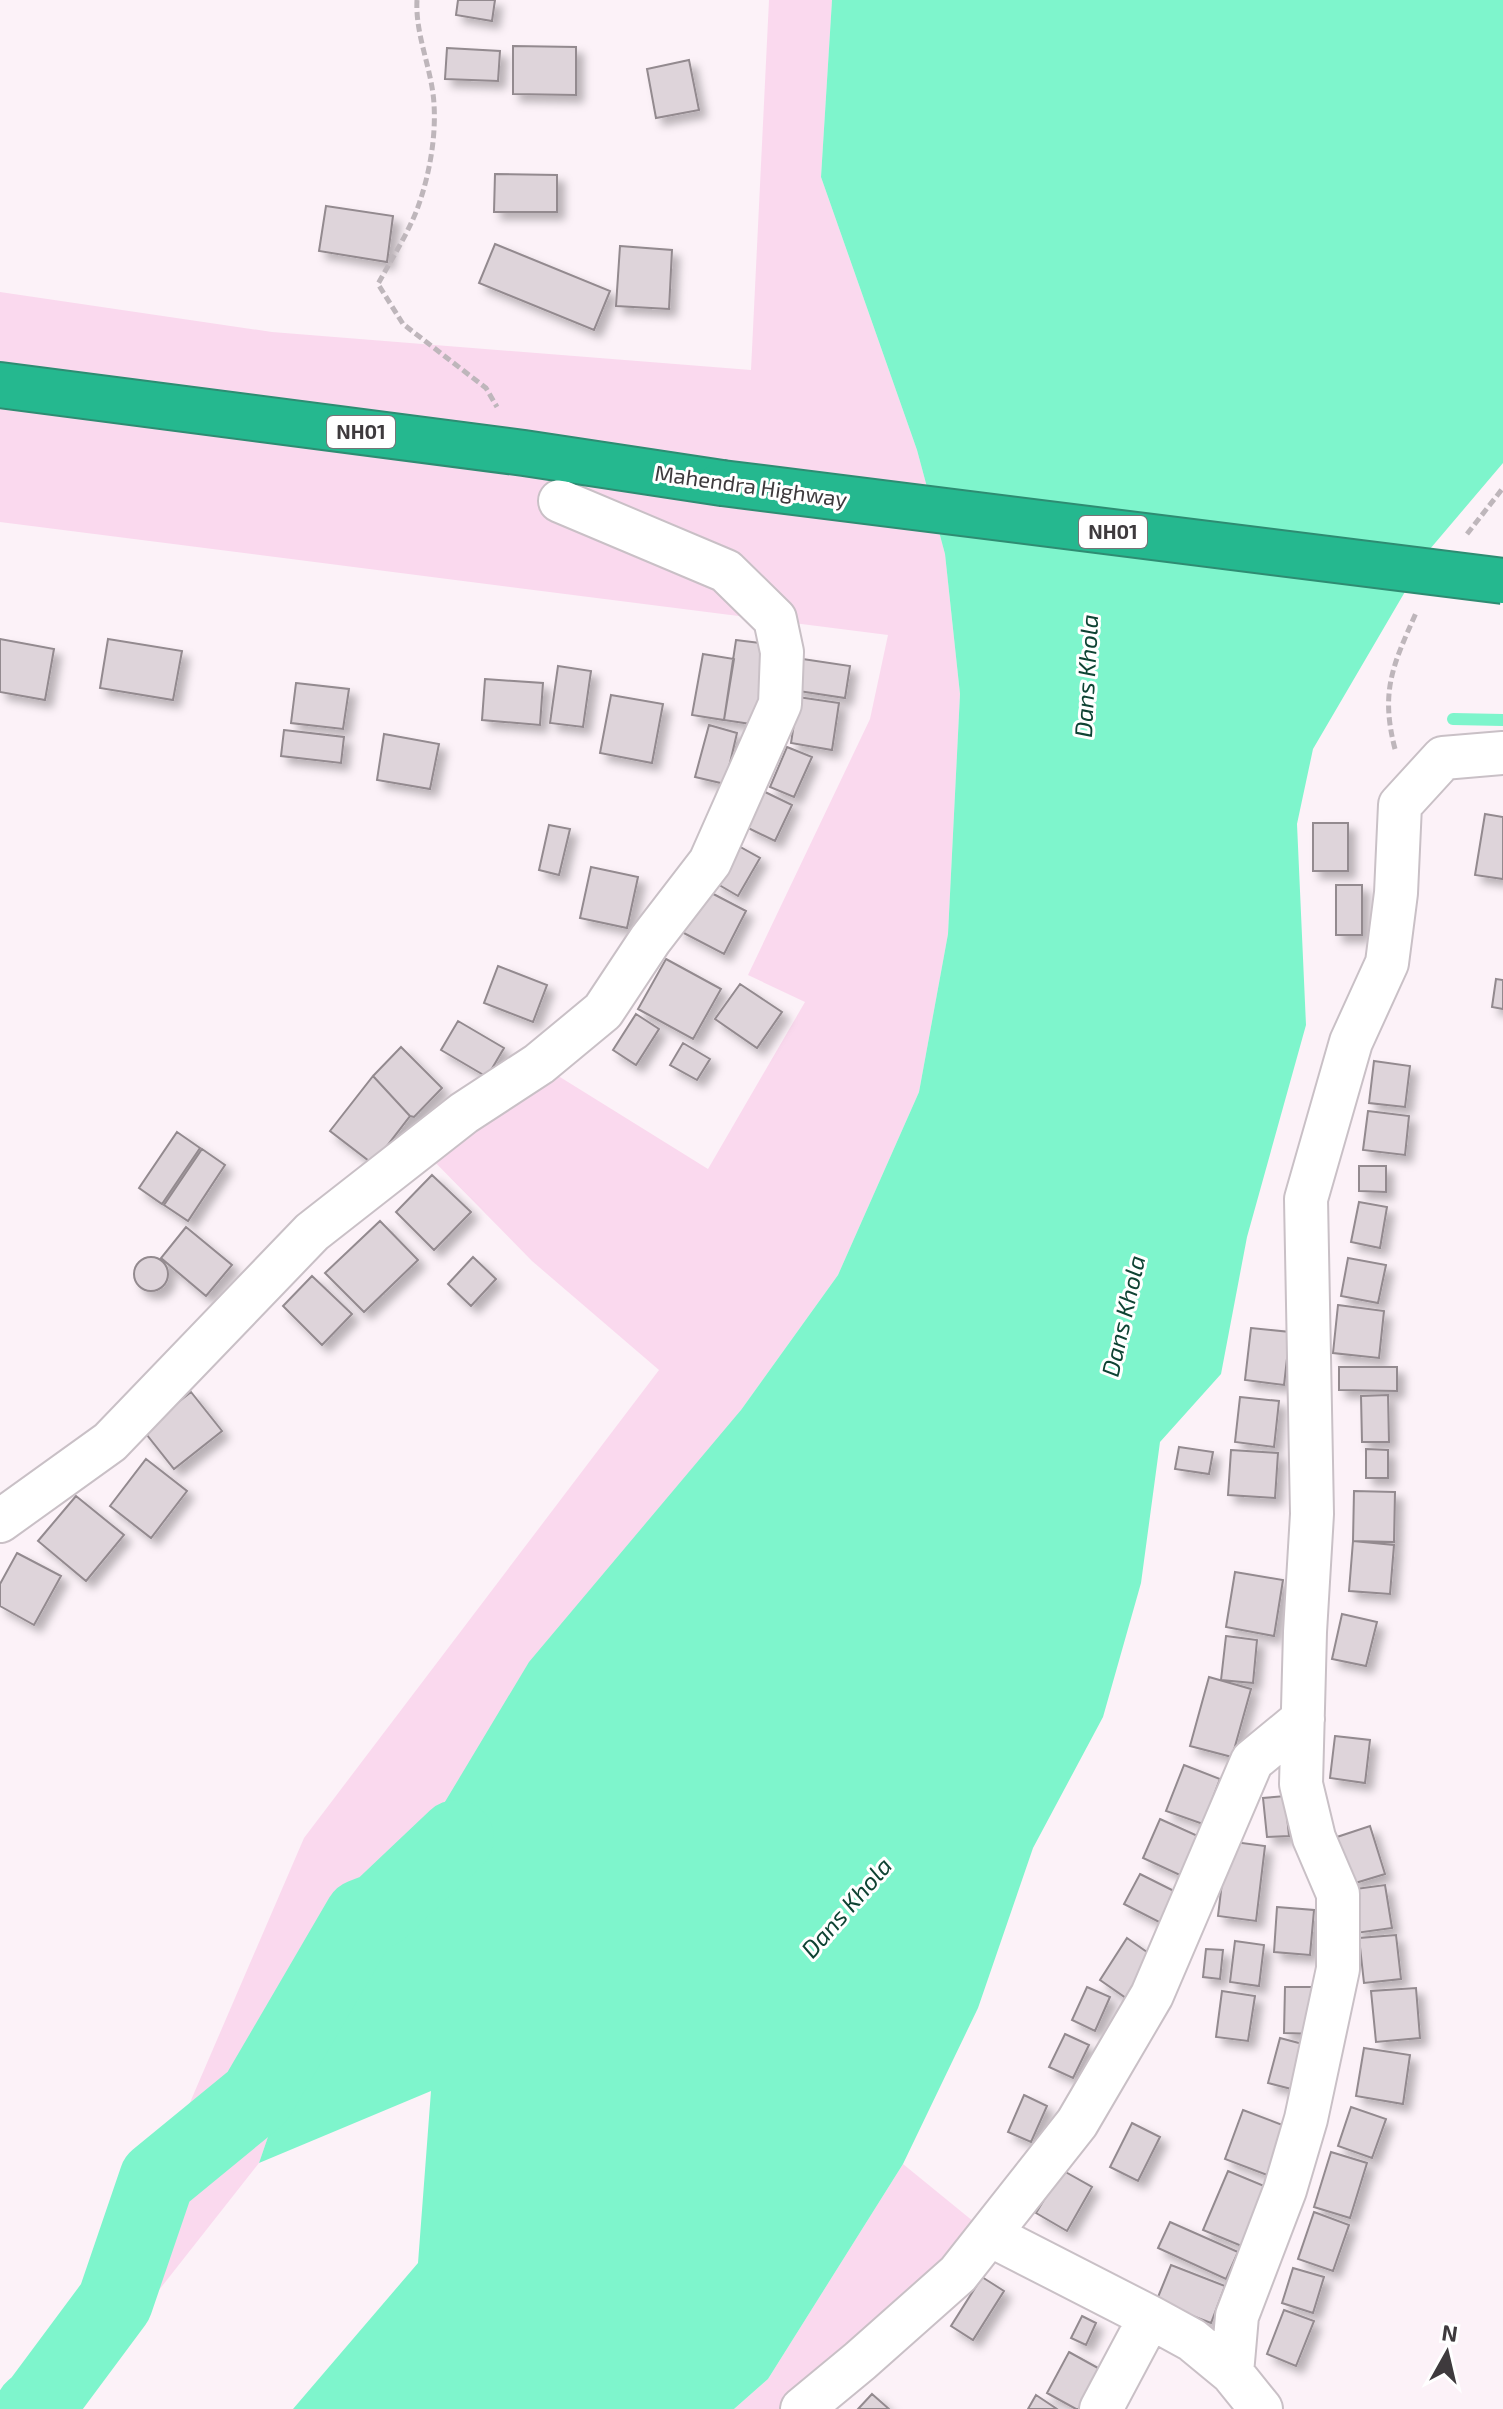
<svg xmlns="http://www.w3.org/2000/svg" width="1503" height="2409" font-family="'Exo 2',sans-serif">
<defs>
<filter id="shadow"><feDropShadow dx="7" dy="7" stdDeviation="4" flood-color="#0004"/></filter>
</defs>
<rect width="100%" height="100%" fill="#fcf2f8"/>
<path fill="#fad9ee" d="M769 0H832L821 177 917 450 945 554 960 694 948 934 919 1092 838 1275 741 1410 282 2096 259 2163 122 2337 70 2409H33L40 2403 115 2302 157 2179 304 1838 659 1370 532 1261 421 1148 539 1064 708 1169 805 1002 748 975 870 719 888 635 0 522V292L272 332 751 370Z
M903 2164 990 2235 802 2409H734L768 2379Z"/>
<path fill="#7ef5cc" d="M832 0H1503V463L1430 549 1313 749 1297 824 1306 1025 1247 1237 1221 1374 1160 1442 1141 1583 1103 1717 1033 1848 978 2008 903 2164 768 2379 734 2409H293L418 2263 431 2091 259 2163 282 2096 380 1910 529 1662 741 1410 838 1275 919 1092 948 934 960 694 945 554 917 450 821 177Z"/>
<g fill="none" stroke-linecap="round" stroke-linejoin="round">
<path stroke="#7ef5cc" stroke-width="12" d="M1453 719 1503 720"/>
<path stroke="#7ef5cc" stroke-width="76" d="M33 2409 40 2403 115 2302 157 2179 257 2097 362 1917 380 1910 456 1838"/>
</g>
<path fill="#ded4da" stroke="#938a8f" stroke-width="2" filter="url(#shadow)" d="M458 0H495L492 21 456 15Z
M513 46 576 47V95L513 94Z
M447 48 500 51 498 81 445 79Z
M689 60 699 110 656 118 647 69Z
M495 174 557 175V212H494Z
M326 206 393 216 387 262 319 251Z
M495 244 610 291 594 330 479 283Z
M620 246 672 250 669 309 616 306Z
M0 639 54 649 45 700 0 692Z
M108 639 182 651 173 700 100 688Z
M736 640 777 645 764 726 724 720Z
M703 654 734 659 724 720 692 715Z
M796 658 850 666 845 698 792 690Z
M558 666 591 671 583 727 550 723Z
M485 679 543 683 540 725 482 720Z
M296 683 349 689 343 729 291 723Z
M611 695 663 704 652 763 600 753Z
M798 697 839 703 832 750 791 743Z
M709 725 737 733 725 784 695 777Z
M284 730 344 737 341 763 281 756Z
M384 734 439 744 430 789 377 780Z
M787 747 812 757 794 797 770 787Z
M763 791 792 805 775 841 746 827Z
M1485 814 1503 817V879L1475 875Z
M1313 823H1348V871H1313Z
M549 825 570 829 559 875 539 870Z
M735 844 760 858 738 896 714 882Z
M591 867 638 877 627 928 580 918Z
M1336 885H1362V935H1336Z
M700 887 746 911 724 954 678 930Z
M666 959 721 989 693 1039 638 1009Z
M498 966 547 985 533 1022 484 1003Z
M1496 979 1503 980V1009L1492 1007Z
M740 984 782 1012 757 1048 715 1019Z
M636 1014 659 1029 636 1065 613 1050Z
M458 1021 504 1048 487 1077 441 1050Z
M683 1043 710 1059 697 1080 670 1065Z
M401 1047 442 1088 414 1117 410 1116 373 1076Z
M1374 1061 1410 1066 1405 1107 1369 1103Z
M373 1076 410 1116 373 1164 330 1131Z
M1368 1111 1409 1116 1405 1155 1363 1150Z
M177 1132 200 1148 162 1204 139 1188Z
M202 1149 225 1165 188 1221 164 1205Z
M1359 1166H1386V1192L1359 1191Z
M432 1175 471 1212 434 1250 396 1212Z
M1359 1202 1387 1207 1380 1248 1351 1242Z
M380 1221 418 1260 364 1312 325 1273Z
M186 1227 232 1265 206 1296 161 1258Z
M473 1257 496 1279 471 1306 448 1284Z
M134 1274a17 17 0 1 1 34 0a17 17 0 1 1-34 0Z
M1348 1258 1386 1265 1378 1303 1341 1296Z
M312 1276 352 1314 322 1345 283 1306Z
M1338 1305 1384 1311 1379 1358 1333 1353Z
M1251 1328 1290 1332 1284 1385 1245 1380Z
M1339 1367H1397V1391L1339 1390Z
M191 1392 222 1431 174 1469 143 1430Z
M1388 1395 1389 1442H1362L1361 1396Z
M1240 1397 1279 1401 1274 1447 1235 1442Z
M1179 1447 1213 1452 1209 1474 1175 1469Z
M1366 1449 1388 1450V1478H1366Z
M1231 1450 1278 1453 1275 1498 1228 1495Z
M146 1459 187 1491 151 1538 110 1506Z
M1354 1491 1395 1492 1394 1542 1353 1541Z
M76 1496 124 1535 86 1581 38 1541Z
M1353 1541 1394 1545 1390 1594 1349 1591Z
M17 1553 61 1576 34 1625 0 1606V1584Z
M1235 1572 1283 1580 1274 1636 1226 1627Z
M1342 1614 1377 1622 1366 1666 1332 1659Z
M1226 1636 1257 1640 1253 1683 1221 1680Z
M1209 1677 1251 1689 1232 1757 1190 1746Z
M1335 1736 1370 1740 1365 1783 1330 1778Z
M1184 1765 1220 1779 1203 1824 1166 1811Z
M1285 1796 1289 1836 1267 1837 1263 1798Z
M1160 1819 1200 1837 1182 1876 1143 1858Z
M1370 1826 1385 1874 1352 1884 1337 1837Z
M1227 1841 1265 1846 1256 1921 1218 1916Z
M1140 1874 1176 1892 1161 1923 1124 1904Z
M1385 1885 1392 1928 1356 1933 1348 1890Z
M1277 1907 1314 1910 1310 1955 1274 1952Z
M1396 1935 1401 1979 1364 1983 1359 1938Z
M1127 1938 1154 1957 1126 1998 1100 1980Z
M1235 1941 1264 1945 1259 1986 1230 1982Z
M1206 1949 1223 1950 1220 1979 1203 1977Z
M1087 1987 1110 1997 1095 2031 1072 2020Z
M1285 1987H1318V2034L1284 2033Z
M1416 1988 1420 2038 1376 2042 1371 1991Z
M1222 1991 1255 1996 1248 2041 1216 2037Z
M1065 2034 1089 2045 1073 2078 1049 2067Z
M1280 2038 1314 2047 1303 2092 1268 2083Z
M1364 2048 1410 2055 1403 2104 1356 2096Z
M1024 2095 1047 2106 1031 2142 1008 2132Z
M1351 2107 1386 2119 1372 2158 1338 2146Z
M1243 2110 1293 2129 1275 2178 1225 2159Z
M1132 2123 1160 2137 1138 2181 1110 2167Z
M1331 2152 1367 2163 1350 2218 1314 2207Z
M1062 2170 1092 2187 1067 2231 1036 2213Z
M1228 2171 1269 2188 1244 2247 1203 2230Z
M1314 2212 1349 2225 1333 2271 1298 2259Z
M1170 2222 1238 2252 1226 2279 1158 2248Z
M1171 2265 1225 2286 1211 2323 1156 2302Z
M1293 2268 1324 2277 1313 2313 1282 2303Z
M982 2277 1004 2291 973 2340 951 2326Z
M1284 2310 1314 2321 1296 2366 1267 2354Z
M1082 2316 1096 2323 1086 2345 1071 2338Z
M1069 2352 1107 2373 1086 2409H1076L1047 2393Z
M872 2394 889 2409H858Z
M1036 2395 1057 2409H1028Z"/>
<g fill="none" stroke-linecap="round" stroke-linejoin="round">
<defs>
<path id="minor" d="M0 1521 110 1442 312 1232 464 1113 539 1064 603 1011 650 940 710 862 780 704 782 652 775 619 726 571 560 501
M990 2235 1150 2317
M802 2409 860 2361 958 2274 1077 2123 1152 1995 1252 1761 1303 1719
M1101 2409 1150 2317 1192 2340 1232 2373
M1261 2409 1232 2373 1237 2316 1285 2190 1306 2119 1338 1969V1894L1314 1838 1301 1784 1305 1632 1312 1514 1306 1199 1351 1042 1387 963 1396 893 1400 805 1443 758 1503 753"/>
<path id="highway" d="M0 385 524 453 722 483"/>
</defs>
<use href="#minor" stroke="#c9c0c6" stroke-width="46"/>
<use href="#highway" stroke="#2e8c72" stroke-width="48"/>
<path stroke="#beb6bb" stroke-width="5" stroke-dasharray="8 4" stroke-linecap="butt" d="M417 0C415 35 432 69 434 104 436 136 430 171 420 201 411 229 392 258 378 284L403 324 486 388 497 407
M1467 534 1503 488
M1395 749C1380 691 1393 665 1416 613"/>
<use href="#minor" stroke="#fff" stroke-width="42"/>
<use href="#highway" stroke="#25b88f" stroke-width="44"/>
<defs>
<path id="highway-bridge" d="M722 483 1503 581"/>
</defs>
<use href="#highway-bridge" stroke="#2e8c72" stroke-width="48" stroke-linecap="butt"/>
<use href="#highway-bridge" stroke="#25b88f" stroke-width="44"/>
</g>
<g text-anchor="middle" stroke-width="6" stroke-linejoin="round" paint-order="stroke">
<g fill="#fff" stroke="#787577" stroke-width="2">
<rect x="327" y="416" width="68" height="32" rx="6"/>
<rect x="1079" y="516" width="68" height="32" rx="6"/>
</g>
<g font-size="20" font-weight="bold" fill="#3e3a3d">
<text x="361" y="439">NH01</text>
<text x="1113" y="539">NH01</text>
</g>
<g font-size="22" fill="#3e3a3d" stroke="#fff">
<text transform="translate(751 486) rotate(8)" y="8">Mahendra Highway</text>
</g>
<g font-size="24" font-style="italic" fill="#0e4333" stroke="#fff">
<text transform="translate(1087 676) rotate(-87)" y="8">Dans Khola</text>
<text transform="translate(1124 1316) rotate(-77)" y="8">Dans Khola</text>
<text transform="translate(847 1908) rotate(-49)" y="8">Dans Khola</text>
</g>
</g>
<g transform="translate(1447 2353) rotate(8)" stroke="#ffffff" stroke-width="6" paint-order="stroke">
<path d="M0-6L14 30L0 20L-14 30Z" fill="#3e3a3d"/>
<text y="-12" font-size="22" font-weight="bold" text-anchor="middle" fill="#3e3a3d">N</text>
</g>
</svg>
